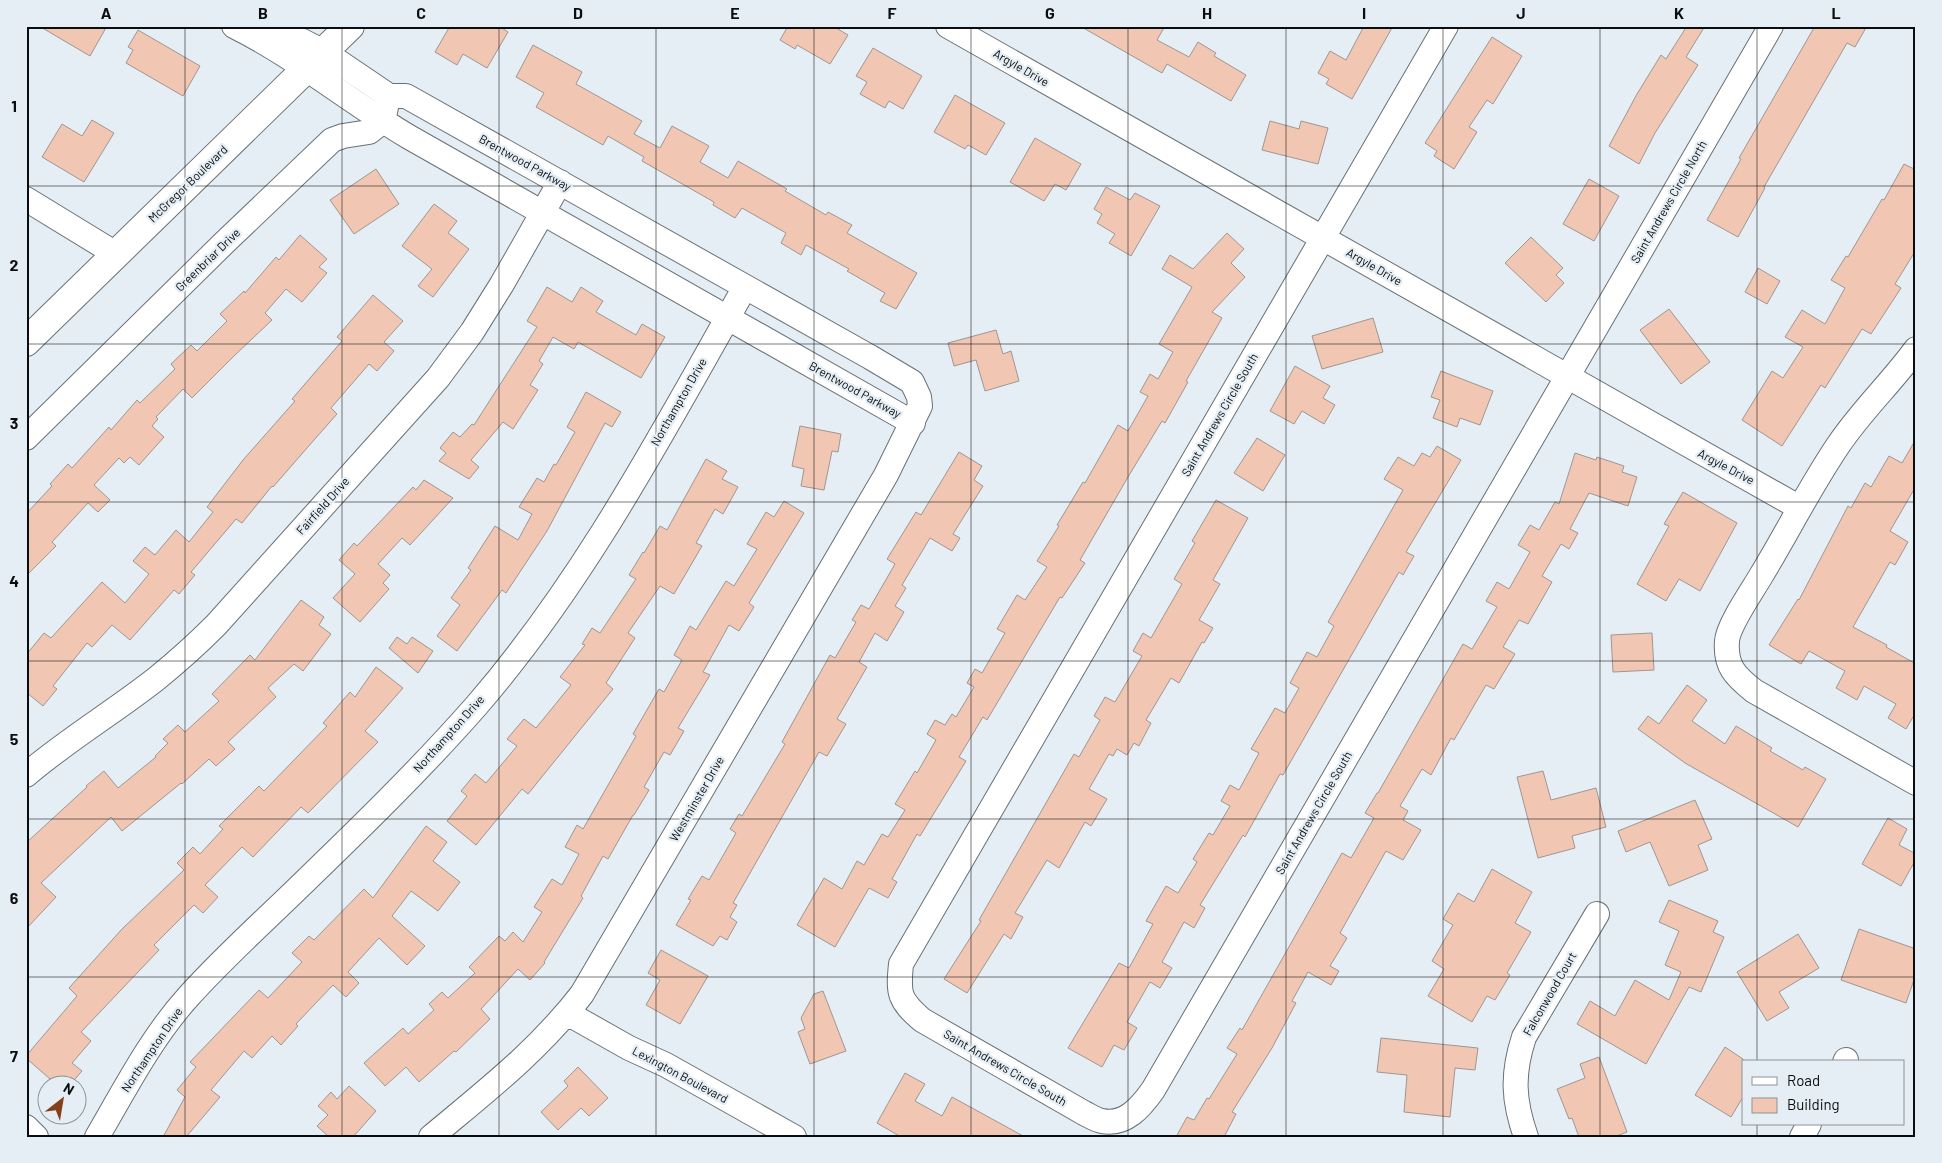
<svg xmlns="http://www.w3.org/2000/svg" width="1942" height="1163" font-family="Barlow,sans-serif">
<rect width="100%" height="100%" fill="#e4eef4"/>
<path fill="#f1c6b2" stroke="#a09692" d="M39 26H107L90 56Z
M450 26H499L508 32 487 68 463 54 457 65 435 52Z
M788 26H833L848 35 830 64 797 45 795 49 780 40Z
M1080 26H1165L1157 40 1189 57 1198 42 1216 53 1214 56 1246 75 1231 101 1167 64 1162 73Z
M1364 26H1393L1352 99 1326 84 1329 79 1318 73 1330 51 1346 60Z
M1687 26H1705L1686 57 1698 65 1655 133 1639 164 1609 146 1637 94 1661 55 1666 59Z
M1815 26H1867L1855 47 1847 43 1764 187 1765 188 1738 237 1707 220 1741 159 1739 158Z
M138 30 200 66 183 96 126 63 133 50 128 47Z
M1492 37 1522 56 1493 104 1487 100 1469 127 1477 132 1454 169 1434 156 1437 151 1425 143Z
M533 45 582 72 576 84 642 121 634 134 660 148 672 126 709 146 700 162 728 178 738 161 787 189 785 191 826 215 828 212 852 225 847 233 917 273 896 309 880 301 885 293 847 271 849 269 806 245 801 255 781 243 786 233 742 208 735 218 713 205 714 202 642 161 644 157 608 136 603 145 536 107 544 93 516 77Z
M873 48 922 76 903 109 889 101 885 108 860 94 867 82 856 76Z
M955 95 1005 123 986 155 968 145 965 149 934 132Z
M92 120 114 133 84 182 42 157 62 124 82 136Z
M1270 121 1299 129 1301 121 1328 128 1318 164 1262 150Z
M1035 138 1081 164 1066 190 1055 184 1044 201 1010 182Z
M1904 164 1916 170V250L1895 284 1901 288 1871 334 1862 329 1825 388 1821 385 1782 446 1742 420 1772 371 1783 378 1803 347 1785 337 1802 310 1825 324 1845 288 1831 280 1846 256 1848 257 1882 199 1884 200Z
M376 169 399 204 354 234 330 200Z
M1589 179 1619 196 1594 241 1563 224Z
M1106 187 1130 200 1135 193 1160 206 1131 256 1109 243 1115 234 1097 223 1102 214 1094 209Z
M434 204 457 221 448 233 469 249 433 297 418 286 432 269 402 246Z
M1227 233 1244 249 1231 263 1245 277 1212 312 1222 318 1186 381 1188 382 1165 423 1162 421 1128 477 1080 560 1085 563 1062 598 1060 597 987 720 983 717 959 757 966 761 920 836 917 834 892 879 897 882 888 898 869 888 835 947 797 925 824 878 842 889 857 861 864 865 882 834 888 837 905 810 895 804 915 771 917 773 936 740 927 734 935 720 945 725 952 714 956 717 974 687 967 683 975 669 982 673 1005 633 997 629 1017 595 1025 600 1047 567 1037 561 1059 526 1057 525 1083 482 1085 483 1118 425 1128 431 1148 396 1140 392 1150 374 1158 379 1173 352 1159 344 1192 287 1162 269 1170 255 1193 269Z
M300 235 327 259 319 267 327 273 302 302 286 289 265 313 272 320 234 356 192 398 183 389 156 417 158 419 152 426 164 437 139 465 130 457 124 463 119 458 94 485 110 500 98 512 88 503 52 542 56 546 26 576V514L52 486 50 484 68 464 72 468 109 427 111 430 137 400 140 403 175 369 171 364 191 345 197 351 227 321 220 314 244 291 245 293 276 257 279 260Z
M1531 237 1563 268 1556 275 1564 283 1546 302 1505 263Z
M1758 268 1780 281 1767 304 1745 292Z
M547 287 572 302 581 287 603 301 596 312 636 335 642 324 665 337 641 378 578 342 574 349 553 337 539 361 543 364 530 385 538 390 513 429 503 422 471 460 479 467 469 479 439 461 446 453 440 448 453 432 460 437 472 424 474 425 537 327 527 321Z
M373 295 403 321 384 342 394 351 377 371 369 364 331 408 337 414 314 440 273 487 272 486 242 523 236 519 191 572 195 575 179 594 174 590 130 640 112 625 92 647 87 643 53 686 57 689 43 706 26 692V655L44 633 51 638 102 582 125 603 149 574 133 561 145 547 155 555 176 530 189 542 213 512 207 507 243 460 295 401 292 399 342 341 337 337Z
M1669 309 1710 362 1681 384 1640 330Z
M1373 318 1383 352 1322 369 1312 336Z
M996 330 1003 354 1011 351 1019 381 985 391 976 360 954 366 948 343Z
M1295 366 1330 386 1323 398 1335 405 1324 424 1302 411 1294 424 1270 411Z
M1441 371 1493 391 1480 425 1460 418 1457 427 1433 418 1440 400 1431 397Z
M586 392 621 412 612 427 605 423 547 531 506 593 502 590 457 651 437 636 460 605 451 598 471 570 468 568 495 526 518 540 532 514 519 507 537 478 544 482 554 464 556 465 575 432 567 427Z
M800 426 841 434 838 452 832 451 824 490 801 486 804 469 792 466Z
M1257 438 1285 455 1263 491 1234 473Z
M1916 439V486L1890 531 1908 542 1895 565 1890 562 1853 627 1887 645 1886 647 1916 664V712L1906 729 1888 718 1896 704 1864 686 1857 700 1836 688 1845 671 1809 651 1801 664 1769 645 1798 599 1799 600 1848 506 1851 508 1865 483 1871 487 1889 456 1902 463Z
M1437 446 1461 460 1406 552 1414 556 1403 575 1399 572 1283 775 1280 774 1245 837 1243 835 1200 905 1205 908 1194 928 1184 922 1162 962 1172 968 1160 988 1150 982 1127 1022 1137 1028 1124 1050 1114 1045 1102 1067 1068 1048 1119 963 1129 968 1153 924 1146 921 1166 886 1178 893 1197 862 1193 859 1209 833 1213 835 1230 806 1221 801 1230 785 1239 790 1259 753 1251 749 1275 708 1285 713 1299 688 1290 683 1307 652 1317 657 1334 626 1328 622 1403 490 1384 479 1398 457 1414 466 1422 453 1430 457Z
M959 452 982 466 974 480 983 486 953 534 960 538 952 551 930 538 902 585 906 588 895 606 904 612 887 641 875 633 859 662 867 667 837 719 846 724 827 756 819 752 733 903 737 905 730 917 737 922 727 940 720 936 713 946 676 925 691 900 688 899 702 876 709 880 736 833 730 829 739 814 742 816 785 744 782 742 830 655 835 658 856 622 852 620 861 605 869 609 895 564 887 559 916 512 921 515Z
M1575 453 1596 460 1597 457 1624 466 1622 472 1637 477 1628 506 1589 493 1570 529 1578 533 1569 549 1561 544 1542 576 1552 582 1528 624 1519 620 1503 647 1515 654 1494 689 1486 685 1454 740 1451 738 1431 775 1422 769 1400 806 1408 811 1403 820 1421 830 1403 860 1386 851 1340 933 1347 938 1330 966 1339 971 1331 985 1308 972 1292 1001 1296 1003 1272 1048 1232 1112 1236 1114 1224 1137H1176L1187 1117 1194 1120 1207 1098 1209 1099 1237 1054 1227 1048 1240 1028 1242 1030 1342 853 1351 858 1374 818 1365 813 1377 793H1378L1463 644 1472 649 1497 607 1486 601 1497 582 1509 589 1530 552 1518 545 1530 525 1539 530 1555 502 1559 504Z
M706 459 727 471 722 479 738 487 723 514 715 509 696 543 702 546 674 594 660 586 628 633 635 638 606 683 613 689 528 794 522 789 476 845 447 821 467 796 461 791 475 774 486 783 517 746 507 739 524 719 536 728 571 685 560 677 585 645 582 644 592 628 600 633 636 579 629 575 643 552 644 553 660 526 667 530Z
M424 480 453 498 410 545 402 538 378 564 390 575 383 583 389 589 360 622 333 598 355 574 339 560 354 543 357 546 413 487 416 490Z
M1683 492 1737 523 1700 591 1679 579 1666 601 1637 584 1669 526 1664 524Z
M1216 500 1248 518 1213 580 1220 584 1199 620 1213 628 1204 643 1202 642 1179 683 1171 678 1146 720 1151 723 1139 746 1134 743 1127 755 1117 749 1113 756 1109 754 1089 789 1107 799 1091 826 1085 822 1059 868 1047 860 1015 913 1023 917 1011 939 1004 934 967 993 944 979 981 921 979 920 1074 754 1079 757 1100 720 1094 716 1105 697 1115 702 1142 656 1133 651 1143 633 1151 638 1182 584 1174 579 1195 543 1192 541Z
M784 501 804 513 749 603 754 607 739 631 729 625 703 672 710 675 678 728 684 731 670 755 664 752 644 787 649 790 634 815H633L608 859 603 856 581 896 583 898 544 962 545 963 530 980 518 969 481 1009 490 1019 456 1052 454 1051 419 1082 406 1067 385 1086 364 1063 403 1028 408 1034 434 1010 429 1004 442 992 448 998 475 973 469 967 499 936 505 941 513 932 523 942 542 912 534 907 552 879 562 885 579 854 565 847 577 825 583 829 636 736 633 734 659 689 664 692 682 660 674 655 690 626 696 630 726 581 734 586 757 549 747 544 766 512 774 517Z
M301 600 324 617 319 625 331 634 303 671 294 664 268 688 276 697 228 742 235 749 216 766 209 759 182 784 181 783 122 831 111 817 41 883 56 897 26 929V843L87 787 86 786 104 771 118 788 156 757 155 756 168 743 163 739 178 725 185 732 219 701 212 694 250 655 255 660Z
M1652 633 1654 670 1613 672 1611 635Z
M397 637 407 644 412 637 433 651 418 673 389 648Z
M376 667 403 688 365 731 378 742 308 813 301 807 253 857 242 847 205 885 218 897 203 913 194 905 154 945 159 950 81 1032 91 1041 72 1063 82 1071 69 1086H58L26 1058V1056L77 996 69 988 122 929 184 870 177 863 193 847 200 854 223 829 219 826 259 786 264 791 327 726 323 723 350 692 355 697Z
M1687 685 1707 700 1692 721 1725 744 1736 726 1772 748 1770 751 1803 770 1805 767 1826 779 1798 827 1685 763 1638 729 1648 716 1659 724Z
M1543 771 1551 800 1596 788 1606 827 1572 836 1575 848 1538 858 1517 777Z
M1695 800 1712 839 1698 845 1708 870 1669 886 1650 842 1626 852 1618 831Z
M1888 818 1907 829 1899 845 1916 854V859L1901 886 1862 864Z
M426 826 447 842 433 861 460 882 438 911 411 891 392 916 425 946 407 965 379 938 348 972 359 983 346 997 333 985 296 1024 298 1026 281 1045 272 1036 252 1058 244 1051 211 1090 220 1097 186 1137H163L185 1097 177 1090 196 1067 190 1062 259 990 268 998 302 962 292 953 309 936 314 940 364 889 373 898Z
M1492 869 1532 892 1515 923 1531 932 1507 973 1510 975 1495 1000 1487 996 1472 1022 1428 996 1444 969 1432 961 1453 925 1443 919 1458 893 1474 902Z
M1669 900 1718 921 1713 932 1724 937 1701 992 1689 987 1646 1064 1577 1024 1590 1001 1615 1016 1635 980 1669 1000 1681 972 1665 965 1679 931 1659 922Z
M1859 929 1916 949V974L1906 1003 1841 980Z
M1798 934 1819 968 1779 992 1789 1008 1767 1021 1737 972Z
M661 950 708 976 680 1024 646 1005 660 980 648 973Z
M823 991 846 1051 810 1064 798 1032 805 1029 801 1018 814 994Z
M1381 1038 1478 1048 1475 1070 1455 1068 1450 1117 1404 1112 1407 1075 1377 1072Z
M1725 1047 1743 1059V1097L1731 1117 1695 1095Z
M1599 1057 1627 1132 1614 1137H1579L1572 1118 1569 1119 1557 1089 1585 1078 1580 1064Z
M578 1067 608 1098 589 1116 581 1108 558 1130 541 1112 568 1086 564 1081Z
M905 1073 925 1084 915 1101 942 1116 952 1097 1025 1137H901L877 1123Z
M349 1086 376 1111 353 1137H329L317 1126 328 1115 318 1106 331 1092 337 1099Z"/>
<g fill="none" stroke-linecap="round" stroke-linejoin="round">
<defs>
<path id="minor" d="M234 26C296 57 350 102 409 137L913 423
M273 26 324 52 389 96H406L870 357 912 382 919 397 920 406 886 475 582 994C538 1051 486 1091 431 1137
M948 26 1800 508
M1446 26 901 964C898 994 899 1000 922 1020L1084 1113C1090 1116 1096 1120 1102 1121 1125 1126 1141 1107 1153 1090L1771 26
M26 199 116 254
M1916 349C1892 382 1862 410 1839 444 1811 485 1788 531 1762 574 1753 590 1728 625 1727 641 1725 666 1735 676 1754 691L1916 783
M26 438 224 243 332 140 343 136 369 132 383 121 386 107
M26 775C67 740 114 712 156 679 177 662 197 644 216 625L438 378 472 332 502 284 560 182
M567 1013 629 1048 666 1065 794 1137
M1845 1062 1846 1060
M26 1127 36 1137
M97 1137C125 1089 151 1038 188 997 222 959 260 925 296 890 358 830 420 770 477 705 586 579 663 431 745 287
M1526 1137C1513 1100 1512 1074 1524 1037L1597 914
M1802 1137 1809 1124"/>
<path id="major" d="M26 342 350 26"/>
</defs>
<use href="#minor" stroke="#697176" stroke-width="26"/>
<use href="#major" stroke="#697176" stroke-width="30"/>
<use href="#minor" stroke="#fff" stroke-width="24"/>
<use href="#major" stroke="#fff" stroke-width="28"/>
</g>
<path fill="none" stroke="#0b0e10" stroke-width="1" stroke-opacity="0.55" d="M185 26V1137M342 26V1137M499 26V1137M656 26V1137M814 26V1137M971 26V1137M1128 26V1137M1286 26V1137M1443 26V1137M1600 26V1137M1757 26V1062M26 186H1916M26 344H1916M26 502H1916M26 661H1916M26 819H1916M26 977H1916M1757 1124V1137"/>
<g text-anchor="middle" stroke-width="4.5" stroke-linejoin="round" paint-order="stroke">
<g font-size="12" fill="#0b0e10" stroke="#e4eef4">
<text transform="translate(1021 68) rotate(30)" y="4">Argyle Drive</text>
<text transform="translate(525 163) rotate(29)" y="4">Brentwood Parkway</text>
<text transform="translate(188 184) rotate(-44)" y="4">McGregor Boulevard</text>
<text transform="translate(1669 202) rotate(-60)" y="4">Saint Andrews Circle North</text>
<text transform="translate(208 260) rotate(-44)" y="4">Greenbriar Drive</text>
<text transform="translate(1374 267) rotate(30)" y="4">Argyle Drive</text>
<text transform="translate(855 390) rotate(29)" y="4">Brentwood Parkway</text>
<text transform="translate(679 402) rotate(-60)" y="4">Northampton Drive</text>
<text transform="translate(1220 415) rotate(-60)" y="4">Saint Andrews Circle South</text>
<text transform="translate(1726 467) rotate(28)" y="4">Argyle Drive</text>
<text transform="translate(323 506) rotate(-48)" y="4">Fairfield Drive</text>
<text transform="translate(449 734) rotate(-48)" y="4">Northampton Drive</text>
<text transform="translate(697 799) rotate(-60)" y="4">Westminster Drive</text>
<text transform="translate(1314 813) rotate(-60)" y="4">Saint Andrews Circle South</text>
<text transform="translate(1550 994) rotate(-60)" y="4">Falconwood Court</text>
<text transform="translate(152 1050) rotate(-56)" y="4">Northampton Drive</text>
<text transform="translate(1005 1068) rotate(30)" y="4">Saint Andrews Circle South</text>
<text transform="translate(680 1075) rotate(28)" y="4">Lexington Boulevard</text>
</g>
</g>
<rect width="1942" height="1163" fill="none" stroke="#e4eef4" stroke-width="55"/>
<rect x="1742" y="1060" width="162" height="65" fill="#e4eef4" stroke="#8d9499"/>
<rect x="1752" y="1077" width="25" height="8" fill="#ffffff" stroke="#8d9499"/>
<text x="1787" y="1086" font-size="15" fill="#0b0e10">Road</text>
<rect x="1752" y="1098" width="25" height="15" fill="#f1c6b2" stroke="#8d9499"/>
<text x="1787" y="1110" font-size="15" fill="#0b0e10">Building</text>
<g transform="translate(62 1100) rotate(31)"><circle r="24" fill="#e4eef4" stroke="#8d9499"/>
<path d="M0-4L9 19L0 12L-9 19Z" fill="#863f1c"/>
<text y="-8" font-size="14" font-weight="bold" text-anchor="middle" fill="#0b0e10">N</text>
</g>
<rect x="28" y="28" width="1886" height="1108" fill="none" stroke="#0b0e10" stroke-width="2"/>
<g font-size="16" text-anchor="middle" font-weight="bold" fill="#0b0e10">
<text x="106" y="19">A</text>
<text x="263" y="19">B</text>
<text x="421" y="19">C</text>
<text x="578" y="19">D</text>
<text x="735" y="19">E</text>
<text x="892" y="19">F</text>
<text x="1050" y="19">G</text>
<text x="1207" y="19">H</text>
<text x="1364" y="19">I</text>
<text x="1521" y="19">J</text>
<text x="1679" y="19">K</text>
<text x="1836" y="19">L</text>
<text x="14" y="112">1</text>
<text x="14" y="271">2</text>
<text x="14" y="429">3</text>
<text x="14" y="587">4</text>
<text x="14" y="745">5</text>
<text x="14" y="904">6</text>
<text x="14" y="1062">7</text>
</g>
</svg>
